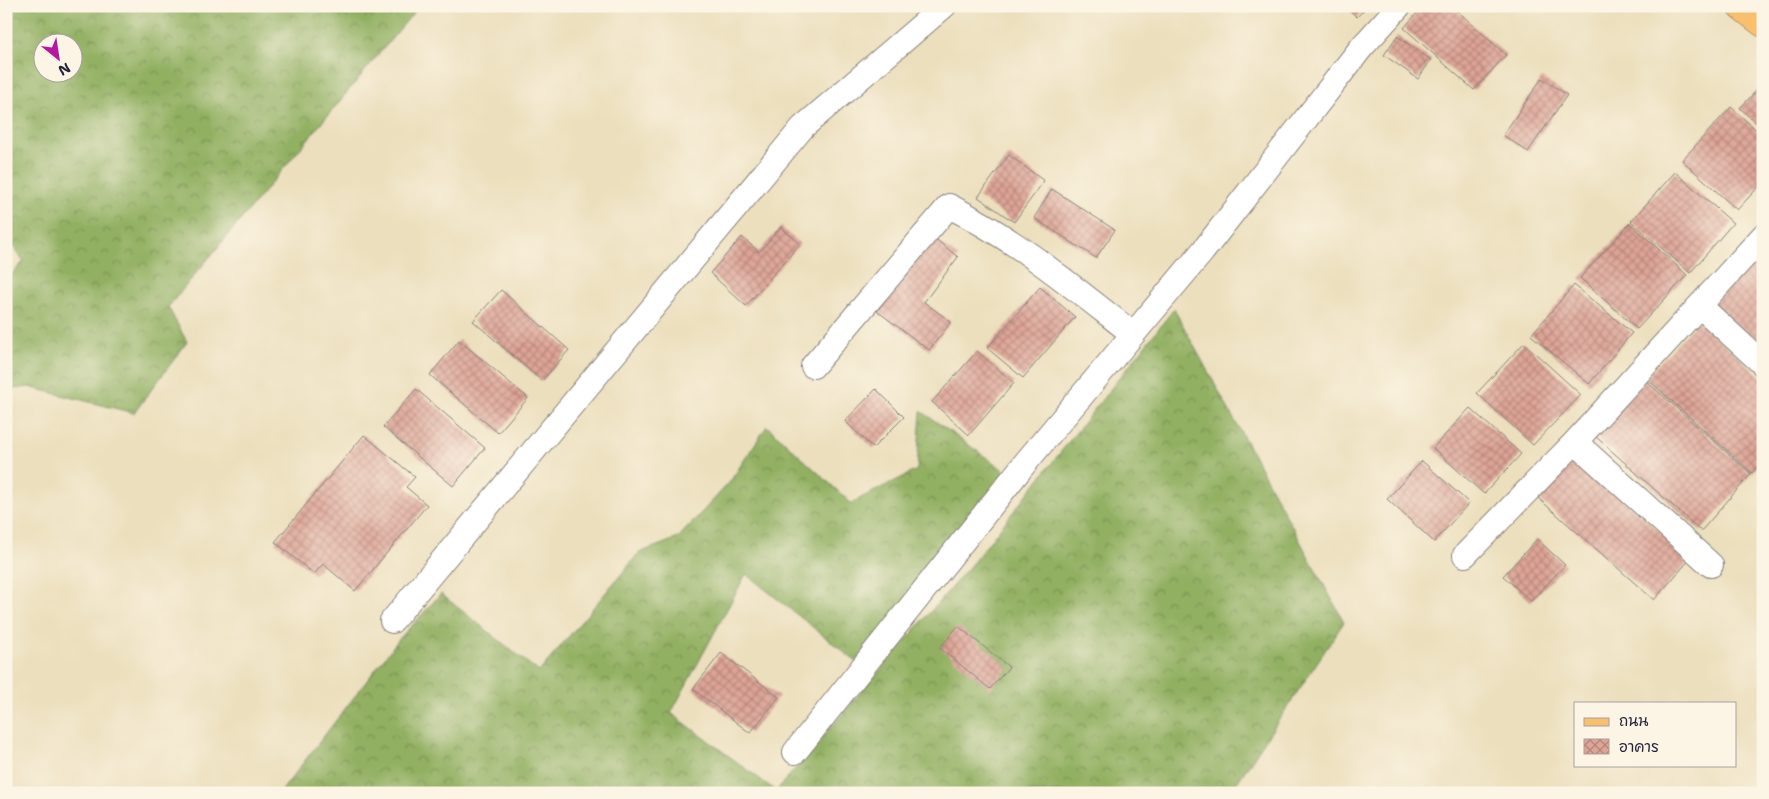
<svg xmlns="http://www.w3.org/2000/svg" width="1769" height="799" font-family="'Shantell Sans','Playpen Sans Thai',sans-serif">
<defs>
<pattern id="forest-crowns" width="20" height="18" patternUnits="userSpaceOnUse" patternTransform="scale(1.25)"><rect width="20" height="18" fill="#92b062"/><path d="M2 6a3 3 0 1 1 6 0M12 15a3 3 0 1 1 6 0" fill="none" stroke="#778f52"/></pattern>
<pattern id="building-cross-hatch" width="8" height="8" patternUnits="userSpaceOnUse" patternTransform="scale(1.25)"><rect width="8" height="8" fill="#dea496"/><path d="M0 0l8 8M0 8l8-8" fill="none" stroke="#b4857c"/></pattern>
</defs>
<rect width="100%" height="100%" fill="#fcf5e5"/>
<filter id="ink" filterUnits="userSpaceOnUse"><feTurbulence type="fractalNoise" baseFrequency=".02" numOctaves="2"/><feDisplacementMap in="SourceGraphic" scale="10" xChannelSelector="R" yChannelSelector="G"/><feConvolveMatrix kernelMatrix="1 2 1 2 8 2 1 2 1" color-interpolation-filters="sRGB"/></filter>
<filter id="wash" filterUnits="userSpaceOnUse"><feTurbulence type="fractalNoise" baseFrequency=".0096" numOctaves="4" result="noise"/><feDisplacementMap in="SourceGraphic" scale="20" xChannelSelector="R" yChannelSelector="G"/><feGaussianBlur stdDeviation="1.12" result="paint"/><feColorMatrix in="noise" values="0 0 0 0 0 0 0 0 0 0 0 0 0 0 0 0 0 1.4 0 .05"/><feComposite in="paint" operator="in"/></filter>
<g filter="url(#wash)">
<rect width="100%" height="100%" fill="#ecdfbd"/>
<path fill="url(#forest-crowns)" stroke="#5a694e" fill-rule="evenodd" d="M6 6H419L168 307 187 342 134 413 29 387 6 390V281L24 261 6 238ZM42 42H72V72H42Z
M1174 309 1344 622 1230 793H280L399 639 441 594 539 672 639 553 678 538 729 483 767 426 851 503 917 470 921 411 1008 473 859 664 746 574 671 713 776 791 975 560Z"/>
<g id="blocks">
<path fill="url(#building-cross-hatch)" d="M1345 6H1367L1357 17Z
M1423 6H1452L1506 55 1474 90 1404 28Z
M1397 36 1431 60 1418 79 1384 55Z
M1542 78 1567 95 1528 152 1503 135Z
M1761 86 1763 87V129L1740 108Z
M1731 107 1763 136V182L1737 210 1682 160Z
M1009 155 1044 181 1014 222 978 197Z
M1675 172 1733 223 1690 273 1631 221Z
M1052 189 1115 230 1096 258 1034 218Z
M1630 223 1687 275 1637 329 1580 278Z
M781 227 800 244 746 306 710 273 742 237 759 252Z
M933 237 958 257 924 302 951 322 929 350 877 311Z
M1763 249V350L1712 304Z
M1574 285 1632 333 1589 384 1531 335Z
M1040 287 1075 317 1023 378 987 348Z
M501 290 569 350 542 381 473 321Z
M1698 321 1763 378V461L1752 473 1646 378Z
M459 340 528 398 498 433 430 375Z
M1524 343 1581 395 1533 445 1477 393Z
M977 351 1014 383 969 435 932 402Z
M1645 380 1751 474 1701 531 1595 436Z
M416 389 485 448 453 486 383 427Z
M876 389 904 417 873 448 845 421Z
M1470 408 1521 454 1484 494 1433 448Z
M364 435 415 477 406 487 427 505 355 591 323 564 314 574 275 542Z
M1573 456 1691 558 1654 600 1537 497Z
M1422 461 1469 503 1434 542 1387 499Z
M1537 539 1565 565 1531 601 1503 576Z
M958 626 1009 667 990 689 940 648Z
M721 653 779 697 750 733 693 689Z"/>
</g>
</g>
<g filter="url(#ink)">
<use href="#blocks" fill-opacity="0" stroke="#87807c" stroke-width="1"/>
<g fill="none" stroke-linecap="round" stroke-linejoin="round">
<defs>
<path id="minor" d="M1700 306 1763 364
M813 366 949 206C1016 239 1074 288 1133 334
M1575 442 1711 565
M1465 555 1575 442 1763 236
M392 621 803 127 944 6
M795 752 1026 462 1203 251 1361 48 1399 6"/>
<path id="primary" d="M1741 6 1763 23"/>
</defs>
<use href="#minor" stroke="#87807c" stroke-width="26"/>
<use href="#primary" stroke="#87807c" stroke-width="29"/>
<use href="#minor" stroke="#fff" stroke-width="24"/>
<use href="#primary" stroke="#f8bf6c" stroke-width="28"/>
</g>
</g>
<rect width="1769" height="799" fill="none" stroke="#fcf5e5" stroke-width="25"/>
<rect x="1574" y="702" width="162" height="65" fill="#fcf5e5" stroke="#a5a1a1"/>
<rect x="1584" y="718" width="25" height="8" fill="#f8bf6c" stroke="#a5a1a1"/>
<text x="1619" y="726" font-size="15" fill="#22223b">ถนน</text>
<rect x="1584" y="739" width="25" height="15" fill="url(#building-cross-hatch)" stroke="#a5a1a1"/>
<text x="1619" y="752" font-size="15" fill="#22223b">อาคาร</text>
<g transform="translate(58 58) rotate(150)"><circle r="24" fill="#fcf5e5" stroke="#a5a1a1"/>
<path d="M0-4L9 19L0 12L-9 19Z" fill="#b5179e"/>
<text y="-8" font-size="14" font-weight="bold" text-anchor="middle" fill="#22223b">N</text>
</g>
</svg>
